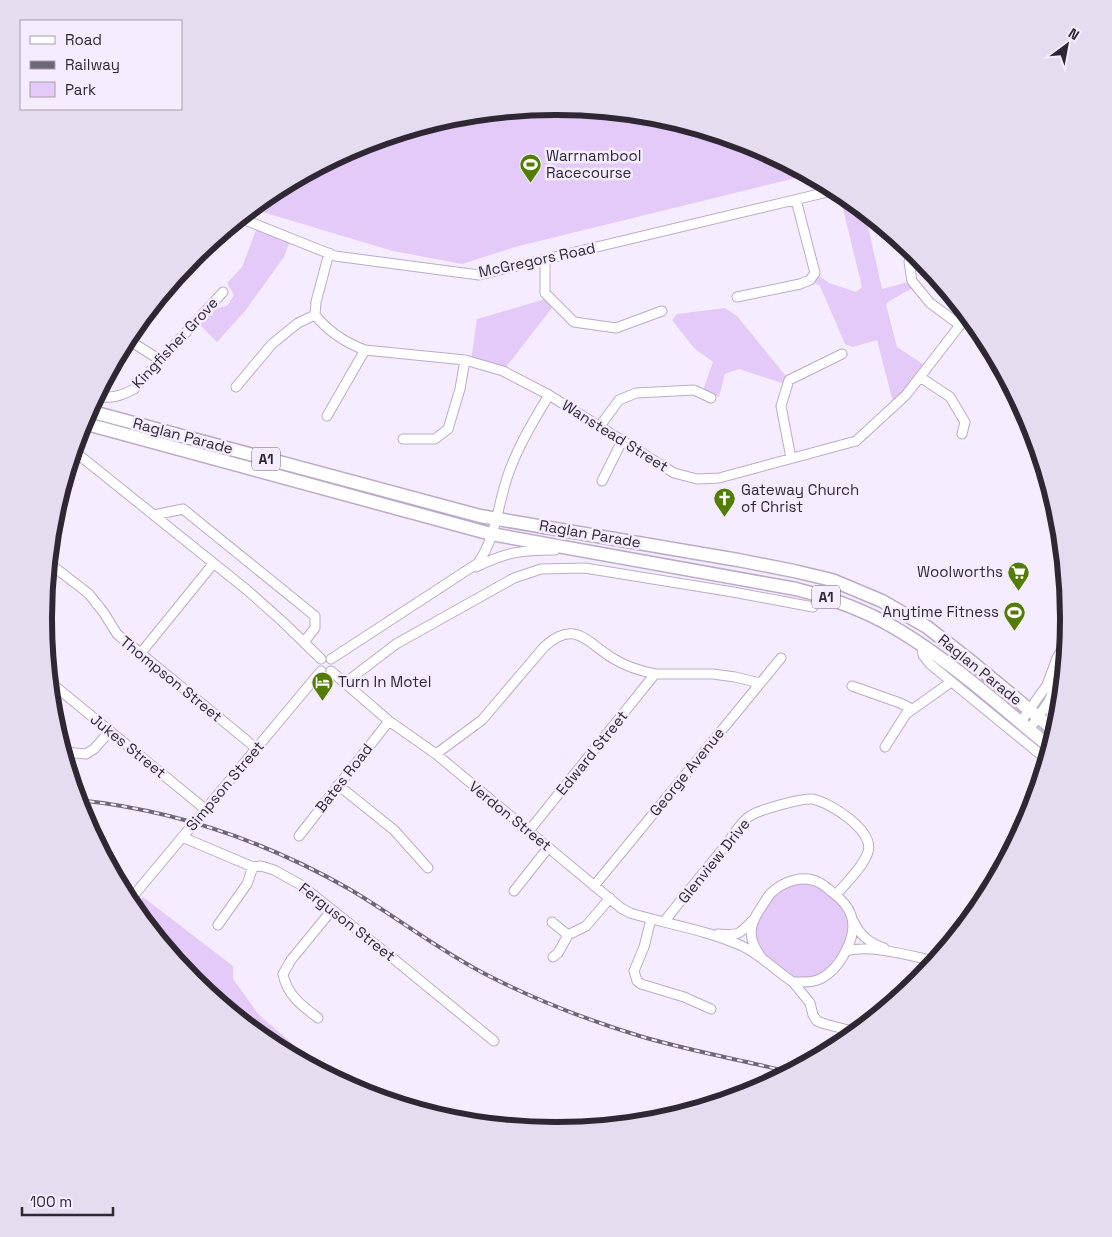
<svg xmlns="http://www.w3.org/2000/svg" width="1112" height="1237" font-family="'Space Grotesk',sans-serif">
<rect width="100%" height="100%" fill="#f6ecff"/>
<path fill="#e3caf8" d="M556 106 656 116 752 145 808 175 515 247 462 264 393 251 252 209 272 192 360 145 456 116Z
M839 192 865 213 882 289 912 281 916 286 888 302 886 305 897 347 927 367 894 406 877 340 853 347 845 344 820 286 810 280 815 273 829 283 856 292 862 287Z
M258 225 291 238 284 257 245 311 217 342 200 325 216 309 228 305 234 295 227 283 242 267Z
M549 298 555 304 503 371 471 361 477 319Z
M725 308 737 316 789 380 788 385 739 369 725 374 719 397 703 390 713 362 694 348 672 320 677 314Z
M819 882 851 915 847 951 826 975 793 982 761 957 751 926 770 894 784 884Z
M143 897 233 966V979L259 1015 329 1075 271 1044 194 981 134 908Z"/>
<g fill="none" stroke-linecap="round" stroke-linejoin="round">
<defs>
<path id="minor" d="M240 218 335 256 479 275 836 190
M329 253 316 302 315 315C328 331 346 343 365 350L465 360 503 371 549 395 674 473 697 479 719 478 856 441 906 395 967 316
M545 260V293L574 322 616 328 662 311
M909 262 912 281 930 303 960 325
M737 297 800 284 810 280 815 273 796 200
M127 339 160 360
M920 377 950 397 965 422 962 434
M236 387 272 344 298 323 315 315
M97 396C111 399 121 396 134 389L223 292
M327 416 365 350
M600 426 619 400 636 393 694 390 711 398
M403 439H435L448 429 460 389 465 360
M74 451 247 590 283 622 321 659
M791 458 781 406 789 380 842 354
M602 481 622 441
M154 515 183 509 315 616V628L304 642
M49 563 89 594 104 613 117 634 256 748
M476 567C507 552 521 550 555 550
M922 645 923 655 930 664 1046 759
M140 654 213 564
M331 659 478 563C496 538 498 503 508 475 518 446 534 420 549 395
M331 671 389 721 436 754 621 908 630 913C667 924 707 930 742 946 761 955 776 971 793 982 802 982 812 983 820 979 839 970 859 936 851 915 848 906 840 898 832 892 828 889 824 885 820 883 804 874 784 881 771 893 767 897 764 904 760 909 748 927 748 939 761 957
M50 682 205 809
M345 683 396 644 514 578 541 569 585 568 733 592 813 607
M852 686 900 703 912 709
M1020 723 1047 685 1057 658 1066 641
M1052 729 1051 713 1053 697
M1029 730 1049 701 1064 664
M885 747 906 714 951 682
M64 752 86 754 94 749 110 731
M436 754 482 720 544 647C575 618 587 643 614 659 627 667 641 671 655 674H713L735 677 760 683
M338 785 394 830 428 868
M528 832 655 674
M299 836 389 721
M182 837 253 867 261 866 274 870 301 885 395 960 494 1041
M594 886 781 658
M514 891 548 848
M129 901 321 671
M651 919 644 947 634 971 637 981 641 984 684 997 711 1009
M552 922 568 935
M664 922C684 896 705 871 726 845 733 836 740 822 750 816 759 810 801 798 812 799 830 802 875 831 868 852 864 866 845 884 836 895
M854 922C860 936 870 943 884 948
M218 925 247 884 253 867
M718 934C738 935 738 936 752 921
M847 951C870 944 911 956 934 961
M553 957 558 953 568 935 586 926 610 898
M793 982 810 1003 813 1015 817 1021 825 1024 856 1032
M318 1018C302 1006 287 995 283 974L291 960 332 910"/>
<path id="highway" d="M89 411 480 516 738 560 794 571 832 580 882 601 927 627 973 663 1055 731
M83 423 491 534 796 589C831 598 864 610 895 628 951 661 1000 706 1050 747"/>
</defs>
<use href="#minor" stroke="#bbabc9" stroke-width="11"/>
<use href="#highway" stroke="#bbabc9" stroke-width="15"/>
<use href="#minor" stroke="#fff" stroke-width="9"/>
<use href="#highway" stroke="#fff" stroke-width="12"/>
<defs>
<path id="rail" d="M78 800C175 810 267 842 351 890 398 918 441 952 489 976 538 1001 590 1021 643 1037 691 1051 741 1060 790 1072"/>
</defs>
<use href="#rail" stroke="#6e6775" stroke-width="4"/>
<use href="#rail" stroke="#f6ecff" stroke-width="2" stroke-dasharray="5.5" stroke-linecap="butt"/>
</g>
<defs>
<symbol id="stadium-pin" viewBox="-11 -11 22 30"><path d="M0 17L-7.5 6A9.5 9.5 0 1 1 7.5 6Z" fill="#527d00" stroke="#f6ecff"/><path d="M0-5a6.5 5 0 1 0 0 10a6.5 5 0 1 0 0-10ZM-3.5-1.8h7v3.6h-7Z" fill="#fff"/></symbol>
<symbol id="church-pin" viewBox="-11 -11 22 30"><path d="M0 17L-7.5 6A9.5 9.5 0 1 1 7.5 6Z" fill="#527d00" stroke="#f6ecff"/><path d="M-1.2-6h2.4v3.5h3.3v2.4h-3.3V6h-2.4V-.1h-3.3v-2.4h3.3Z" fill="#fff"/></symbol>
<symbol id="supermarket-pin" viewBox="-11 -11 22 30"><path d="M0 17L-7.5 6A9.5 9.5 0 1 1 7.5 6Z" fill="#527d00" stroke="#f6ecff"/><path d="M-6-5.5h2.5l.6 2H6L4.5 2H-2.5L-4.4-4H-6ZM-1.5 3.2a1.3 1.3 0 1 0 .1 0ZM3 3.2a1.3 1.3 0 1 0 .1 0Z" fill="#fff"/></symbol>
<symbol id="hotel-pin" viewBox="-11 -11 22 30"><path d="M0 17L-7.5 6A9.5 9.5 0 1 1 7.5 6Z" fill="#527d00" stroke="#f6ecff"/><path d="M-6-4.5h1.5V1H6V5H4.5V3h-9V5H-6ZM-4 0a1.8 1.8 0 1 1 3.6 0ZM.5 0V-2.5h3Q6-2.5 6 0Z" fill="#fff"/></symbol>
</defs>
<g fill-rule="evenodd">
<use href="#stadium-pin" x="518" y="152" width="25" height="34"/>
<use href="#church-pin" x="712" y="486" width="25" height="34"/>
<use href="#supermarket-pin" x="1006" y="560" width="25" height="34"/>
<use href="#stadium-pin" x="1002" y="600" width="25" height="34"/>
<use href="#hotel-pin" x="310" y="670" width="25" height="34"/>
</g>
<g text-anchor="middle" stroke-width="5" stroke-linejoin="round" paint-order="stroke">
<g fill="#f6ecff" stroke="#6b6371" stroke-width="1">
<rect x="252" y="447.5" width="28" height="23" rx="4"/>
<rect x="812" y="585.5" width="28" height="23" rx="4"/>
</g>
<g font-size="14" font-weight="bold" fill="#2f2834">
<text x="266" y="464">A1</text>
<text x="826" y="602">A1</text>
</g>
<g font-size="15" fill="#2f2834" stroke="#f6ecff" text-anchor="start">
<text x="546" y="161">Warrnambool<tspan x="546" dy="17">Racecourse</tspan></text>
<text x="741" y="495">Gateway Church<tspan x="741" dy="17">of Christ</tspan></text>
<text x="1003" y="577" text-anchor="end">Woolworths</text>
<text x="999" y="617" text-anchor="end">Anytime Fitness</text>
<text x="338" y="687">Turn In Motel</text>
</g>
<g font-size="15" fill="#2f2834" stroke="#f6ecff">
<text transform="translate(537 260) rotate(-12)" y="5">McGregors Road</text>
<text transform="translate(175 343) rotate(-47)" y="5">Kingfisher Grove</text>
<text transform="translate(183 436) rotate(15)" y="5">Raglan Parade</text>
<text transform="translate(615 436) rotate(32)" y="5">Wanstead Street</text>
<text transform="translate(590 534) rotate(10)" y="5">Raglan Parade</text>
<text transform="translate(980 670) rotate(39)" y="5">Raglan Parade</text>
<text transform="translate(171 679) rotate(39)" y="5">Thompson Street</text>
<text transform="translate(128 746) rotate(39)" y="5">Jukes Street</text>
<text transform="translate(592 753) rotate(-51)" y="5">Edward Street</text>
<text transform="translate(687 772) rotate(-51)" y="5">George Avenue</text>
<text transform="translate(344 778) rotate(-52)" y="5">Bates Road</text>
<text transform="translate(225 786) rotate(-50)" y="5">Simpson Street</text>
<text transform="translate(510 816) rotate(39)" y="5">Verdon Street</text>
<text transform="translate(714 861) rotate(-51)" y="5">Glenview Drive</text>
<text transform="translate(347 922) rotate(38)" y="5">Ferguson Street</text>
</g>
</g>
<path d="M0 0H1112V1237H0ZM555 115H557A503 503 0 0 1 1060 618V619A503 503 0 0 1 557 1122H555A503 503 0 0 1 52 619V618A503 503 0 0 1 555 115Z" fill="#e6dcef" fill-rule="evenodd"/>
<path fill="none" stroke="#2f2834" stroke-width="6" d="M555 115H557A503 503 0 0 1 1060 618V619A503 503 0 0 1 557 1122H555A503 503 0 0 1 52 619V618A503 503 0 0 1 555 115Z"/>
<rect x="20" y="20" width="162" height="90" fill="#f6ecff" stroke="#a69eae"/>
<rect x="30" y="36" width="25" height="8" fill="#ffffff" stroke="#a69eae"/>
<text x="65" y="45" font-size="15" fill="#2f2834">Road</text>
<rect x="30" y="61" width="25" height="8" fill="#6e6775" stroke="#a69eae"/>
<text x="65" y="70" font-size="15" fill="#2f2834">Railway</text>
<rect x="30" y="82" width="25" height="15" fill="#e3caf8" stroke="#a69eae"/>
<text x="65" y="95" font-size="15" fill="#2f2834">Park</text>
<g transform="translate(1067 45) rotate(32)" stroke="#f6ecff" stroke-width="4" paint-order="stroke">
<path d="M0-4L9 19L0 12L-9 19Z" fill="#2f2834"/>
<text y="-8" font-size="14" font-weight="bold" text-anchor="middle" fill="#2f2834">N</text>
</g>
<path d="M22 1207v8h91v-8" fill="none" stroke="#2f2834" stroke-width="2.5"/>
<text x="30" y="1207" font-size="15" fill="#2f2834" stroke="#f6ecff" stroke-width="4" paint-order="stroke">100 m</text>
</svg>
